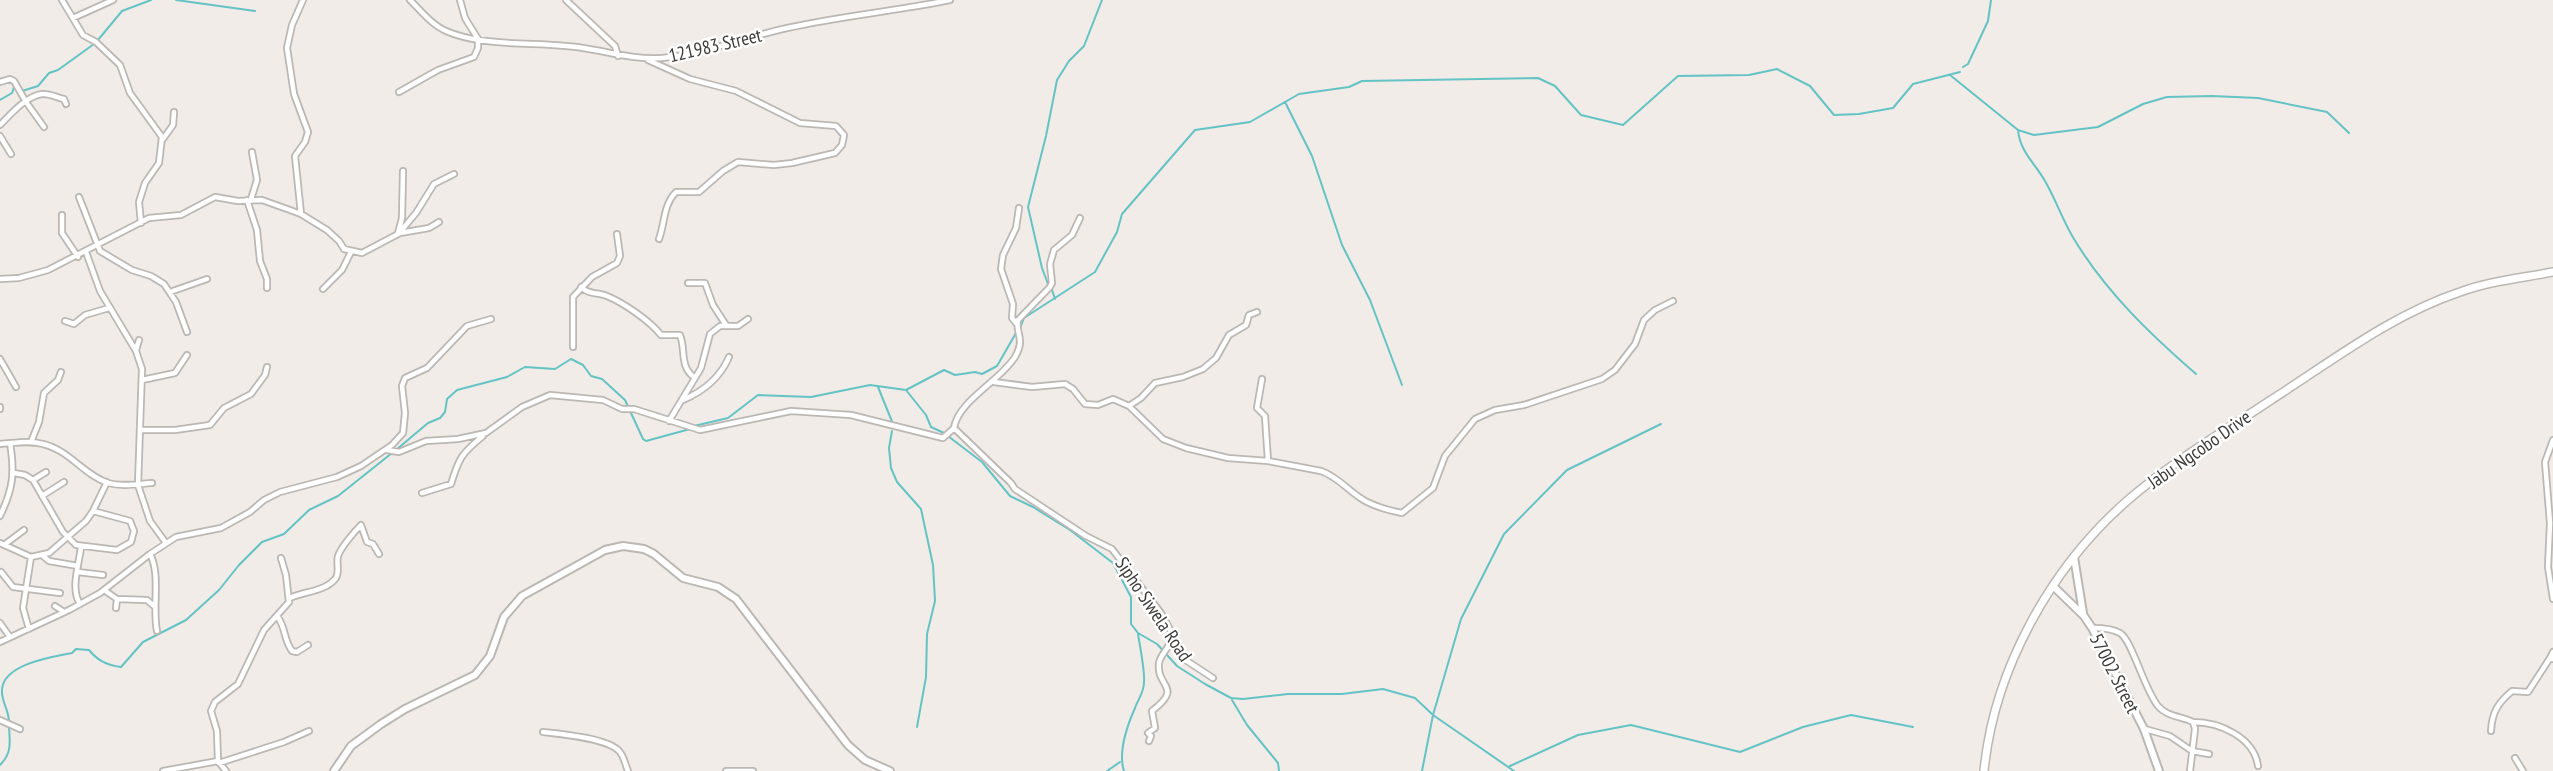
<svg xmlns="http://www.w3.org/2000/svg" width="2553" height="771" font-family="'PT Sans Narrow',sans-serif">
<rect width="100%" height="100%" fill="#f1ece8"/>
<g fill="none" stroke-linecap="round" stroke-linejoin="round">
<path stroke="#64c3c4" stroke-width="2" d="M176 0 255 11
M98 40 122 11 151 0
M1963 67 1968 64 1988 21 1991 0
M1950 75 2018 130 2034 135 2098 127 2143 104 2167 97 2212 96 2258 98 2327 112 2349 133
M22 91 38 86 49 73 58 70 94 44
M0 100 12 93 14 87
M1285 102 1312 156 1342 245 1370 300 1402 385
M2018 130C2020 152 2035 163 2045 181 2056 200 2063 221 2074 239 2106 292 2150 334 2196 374
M1048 284 1042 268 1028 207 1046 136 1057 80 1069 61 1084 46 1102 0
M1052 290 1055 299
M1020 328 1024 318 1095 272 1117 232 1122 214 1195 130 1250 122 1299 94 1349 87 1362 81 1538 78 1555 86 1581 115 1623 125 1678 76 1749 75 1777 69 1810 86 1834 115 1859 114 1893 108 1913 84 1960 72
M878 387 893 424
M906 390 926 415 931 427 944 433 982 462 1010 496 1033 507 1070 530 1113 563 1131 597V624L1138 633 1157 644 1177 666 1205 684 1231 698 1243 699 1288 694H1342L1383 689 1415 698 1433 715 1514 771
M694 426 728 418 758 395 811 397 870 385 906 390 944 370 955 375 975 372 982 374 997 366 1016 333
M892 431 889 448 891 468 897 482 921 509 933 565 935 601 927 634 926 677 917 727
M396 450 428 423 440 418 445 412 447 399 457 390 507 377 525 367 555 369 571 359 583 365 591 376 602 379 625 400 643 439 646 441 690 429
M1232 700 1247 725 1278 763 1279 771
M9 722C9 710 1 701 2 690 3 664 52 657 72 653L76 649 89 650C98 661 107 665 121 667L143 642 186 620 219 590 239 565 262 542 284 534 309 510 338 496 392 453
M0 765C12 753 10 743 9 727
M1510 766 1578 735 1631 725 1740 752 1803 727 1851 715 1913 727
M1107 771 1120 762
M1124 771C1118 752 1127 726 1135 708 1138 699 1144 693 1144 682 1145 672 1140 646 1138 634
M1422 771 1433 715 1461 619 1504 534 1567 470 1661 424"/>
<defs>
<path id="minor" d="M62 0 83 35 96 42 120 65 130 93 162 137 159 163 145 183 139 202 141 223
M410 0C421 11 432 25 446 31 484 48 542 41 583 48 610 52 635 60 662 58 705 54 745 37 787 28 841 16 896 11 950 0
M460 0 465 18 478 39
M566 0 615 46 618 56
M73 18 113 0
M648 60 690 79 736 91 800 123 836 126 844 135 842 145 835 153 792 163 774 165 738 162 723 171 699 192H676C663 205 665 223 659 239
M0 82 10 79 14 81 26 102 44 127
M399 92 438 70 474 57 478 48V39
M0 125C10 115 26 96 42 94 50 93 57 98 64 99L66 104
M0 136 11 154
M163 139 173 125 174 112
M79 197 100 251 132 270 151 276 164 284 176 302 187 332
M251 199 257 180 252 152
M247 200 257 230 260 261 267 279V288
M301 214 295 156 305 142 308 132 294 94 287 48 292 25 303 0
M62 215V233L78 257
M400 232 416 213 434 184 454 174
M398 233 402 218 403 171
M86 252 100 291 136 351 142 369 138 485 150 521 166 543
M0 279 19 278 48 270 149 218 181 215 215 197 238 201 262 200 301 214 327 230 339 241 344 249 362 253 400 233 429 228 439 222
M688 283H705L713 305 726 325
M581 287C589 295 598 292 607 296 624 303 650 321 661 335H680C686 350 679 367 695 378
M323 289 342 270 351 252
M170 292 207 279
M65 321 74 324 85 315 109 308
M1016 323 1012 318 1013 304 1001 269 1003 255 1016 228 1019 208
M573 347V297L592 277 617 263 620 256 617 234
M136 350 139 340
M0 359 16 387
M1262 379 1257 408 1265 416 1268 461
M142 380 175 373 187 355
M994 382 1032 387 1065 384 1073 389 1085 404 1098 405 1113 399 1129 406 1163 439 1186 448 1228 458 1268 461 1321 471C1336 476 1346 488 1359 497 1371 506 1387 510 1402 513L1433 488 1445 456 1475 419 1495 410 1524 405 1602 379 1615 370 1635 344 1644 320 1655 310 1673 301
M683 400C704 391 720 378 729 357
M1129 406 1141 398 1155 383 1183 377 1203 369 1216 358 1229 335 1246 325 1249 315 1257 312
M0 407V409
M669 421 701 368 710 334 720 326H738L748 319
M954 428 1011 483 1015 489 1086 536 1112 549 1161 613 1187 661 1213 678
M954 428C958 401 1000 381 1015 357 1026 338 1015 334 1018 320L1050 287 1052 283 1050 264 1054 250 1072 235 1080 218
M140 430H175L210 425 224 408 251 394 265 375 267 367
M2553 440 2545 462 2550 523 2548 567 2553 599
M31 442 39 422 44 393 58 380 61 372
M0 444C15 443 29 440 43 444 69 450 84 475 108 483 123 487 137 484 152 483
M387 450 399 452 426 441 458 439 486 433 522 407 550 395 603 400 622 409H634L700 430 791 411 851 415 943 438 954 428
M14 473 25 475 33 480 63 532 76 545 117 550 131 542 134 531 130 521 93 511
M33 480 46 472
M422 493 451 484C459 458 461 454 483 436
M42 496 64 482
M0 516C13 489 15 473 10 443
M0 543 31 557 49 553 86 521 93 511 107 482
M4 545 24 530
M150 554C161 574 152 608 157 631
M43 556 49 561 78 566
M1 572 13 587 60 593
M78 572 103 575
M104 590 117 599 147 600 154 606
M290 598C304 591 325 592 336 578 340 571 336 563 338 556 341 547 355 531 361 525L367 542 373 544 379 554
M80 604C70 589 79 565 81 547
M55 606 64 612
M116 608 117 599
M277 616C286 627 283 639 292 651L297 652 308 645
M0 623 10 637
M2093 628C2101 628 2113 629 2120 633 2132 640 2144 689 2158 706 2167 717 2181 716 2193 722L2195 729 2190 771
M29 629 23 608 31 557
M0 642 69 610 100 593 150 554 176 537 221 528 250 512 264 500 280 492 337 477 361 466 392 445 403 433 405 413 402 386 405 378 427 368 467 326 491 319
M2553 652 2550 658 2553 659
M0 720 20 729
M2193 722C2219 722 2254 737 2258 766
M2145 729 2170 736 2192 751 2209 754
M2491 731C2492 712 2498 703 2512 691L2528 692 2550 658
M543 732C561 734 607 738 619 751 624 756 625 764 628 771
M1149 741 1151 736 1148 733 1155 728 1152 711C1184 686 1156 688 1159 663 1161 652 1171 649 1172 634
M2515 758 2523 771
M219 763 284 742 309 731
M163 771 218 761
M226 771 218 761 217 731 211 711 215 702 238 684 264 630 289 602 286 575 281 558
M726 771H753"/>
<path id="tertiary" d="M2074 557 2083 613
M2053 586 2084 616 2092 628 2144 729 2159 771
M334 771 351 746 381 724 405 709 475 675 490 656 504 617 522 596 605 550 623 546 644 549 654 554 683 578 718 587 736 599 848 745 865 760 890 771"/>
<path id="secondary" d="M1984 771C1994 669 2051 567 2128 500 2172 462 2223 432 2271 400 2332 361 2391 315 2460 292 2490 281 2522 278 2553 272"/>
</defs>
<use href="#minor" stroke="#bbb7b3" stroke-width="8"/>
<use href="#tertiary" stroke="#bbb7b3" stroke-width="10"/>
<use href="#secondary" stroke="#bbb7b3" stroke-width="10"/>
<use href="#minor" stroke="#fff" stroke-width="4.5"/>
<use href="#tertiary" stroke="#fff" stroke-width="6"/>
<use href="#secondary" stroke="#fff" stroke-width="7"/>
</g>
<g text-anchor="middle" stroke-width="5" stroke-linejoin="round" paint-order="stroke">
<g font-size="19" fill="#3d3b39" stroke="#fff">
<text transform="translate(715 45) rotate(-13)" y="7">121983 Street</text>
<text transform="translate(2199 449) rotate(-35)" y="7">Jabu Ngcobo Drive</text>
<text transform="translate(1154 609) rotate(56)" y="7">Sipho Siwela Road</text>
<text transform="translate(2115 673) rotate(63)" y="7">57002 Street</text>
</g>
</g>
</svg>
